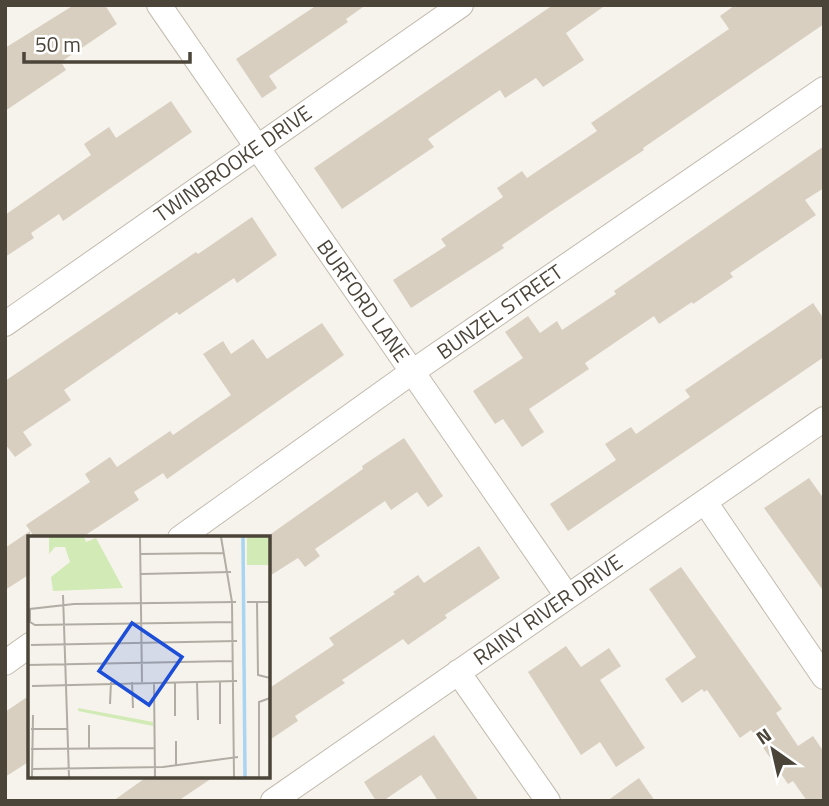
<svg xmlns="http://www.w3.org/2000/svg" width="829" height="806" font-family="'Titillium Web',sans-serif">
<rect width="100%" height="100%" fill="#f6f3ec"/>
<path fill="#d8cfc1" d="M74 5H105L117 24 61 62 66 70 5 111V48Z
M317 5H366L346 19 348 22 269 76 277 88 262 98 236 59Z
M553 5H606L566 33 584 60 543 87 536 78 505 98 500 90 428 139 434 147 342 209 314 168Z
M735 5H824V24L643 148 644 150 550 212 502 245 504 248 411 308 393 280 446 246 441 239 503 197 497 188 522 171 527 178 597 131 591 123 729 29 720 16Z
M171 101 192 132 63 221 59 214 31 233 34 238 5 257V215L91 155 84 144 109 127 116 138Z
M824 146V188L805 200 816 215 730 273 733 277 693 304 692 302 659 324 654 316 585 363 589 369 529 409 544 432 522 447 503 419 495 424 473 391 523 358 505 332 528 316 540 333 557 321 562 330 616 294 614 291Z
M252 217 277 255 237 283 234 278 179 315 177 312 64 390 71 400 23 432 32 445 15 457 5 444V381L196 252 198 254Z
M813 303 824 319V357L568 531 550 504 616 460 605 444 631 427 636 434 690 397 685 390Z
M322 323 344 355 167 479 163 473 134 492 139 500 81 538H35L26 525 90 482 85 474 110 457 117 467 170 431 173 435 231 395 203 354 223 341 231 354 253 339 267 359Z
M404 438 443 496 428 507 417 492 391 510 385 501 315 549 320 556 305 567 298 558 268 577V536L363 469 362 466Z
M809 478 824 499V592L764 508Z
M30 531V574L5 590V548Z
M479 546 500 578 445 615 447 618 408 645 403 639 342 680 345 683 295 716 298 721 268 741V689L334 645 329 638 395 594 393 592 418 575 424 583Z
M681 567 782 709 776 713 798 746 813 736 824 752V801H807L793 781 788 784 751 730 740 738 707 690 704 692 702 689 682 703 665 679 696 657 649 589Z
M566 646 581 667 609 648 621 666 600 680 645 748 616 767 600 742 581 755 528 672Z
M30 695V761L5 777V712Z
M434 735 479 801H438L421 775 383 801H376L364 782Z
M148 776H215L178 801H113Z
M639 778 655 801H607Z"/>
<g fill="none" stroke-linecap="round" stroke-linejoin="round">
<defs>
<path id="street" d="M159 5 567 596
M5 324 461 5
M705 502 824 677
M180 538 412 372 824 89
M5 663 30 645
M458 672 548 801
M273 801 824 419"/>
</defs>
<use href="#street" stroke="#c2bbae" stroke-width="26"/>
<use href="#street" stroke="#fff" stroke-width="24"/>
</g>
<g text-anchor="middle" stroke-width="5" stroke-linejoin="round" paint-order="stroke">
<g font-size="21" fill="#4b4439" stroke="#fff">
<text transform="translate(233 164) rotate(-35)" y="7">TWINBROOKE DRIVE</text>
<text transform="translate(363 301) rotate(55)" y="7">BURFORD LANE</text>
<text transform="translate(500 312) rotate(-35)" y="7">BUNZEL STREET</text>
<text transform="translate(548 610) rotate(-35)" y="7">RAINY RIVER DRIVE</text>
</g>
</g>
<g transform="translate(28 536)">
<rect width="242" height="242" fill="#f6f3ec"/>
<path d="M21 1H56L58 6 68 2 95 52 25 55 23 41 42 26 37 11H27L21 18ZM219 1H241V29H219ZM50 172 125 186V190L50 175Z" fill="#d2eab5"/>
<path fill="none" stroke="#a9d4f2" stroke-width="3.5" d="M215 1 217 241"/>
<path fill="none" stroke="#b2ada4" stroke-width="2" d="M112 1 114 146M193 1 204 66 206 241M112 18 195 17M113 38 203 36M35 59 41 241M219 66H242M229 66 230 139 242 142M205 86 7 89 2 86V73L46 68 208 66M3 109 209 105M0 129 204 125M169 145 170 184M192 145V188M104 146 105 172M126 146 127 241M147 146V180M4 150 209 145M82 168 83 146M61 189V213M3 193H40M148 205V230M3 213 126 212M4 233 135 231 210 221M4 241 5 179M231 241V166L242 162"/>
<path fill="#1d4ed8" fill-opacity="0.15" stroke="#1d4ed8" stroke-width="3.5" d="M104 87 154 121 121 169 71 135Z"/>
<rect width="242" height="242" fill="none" stroke="#4b4439" stroke-width="3.5"/>
</g>
<rect width="829" height="806" fill="none" stroke="#4b4439" stroke-width="14"/>
<g transform="translate(773 750) rotate(326)" stroke="#ffffff" stroke-width="5" paint-order="stroke">
<path d="M0-5L12 26L0 18L-12 26Z" fill="#4b4439"/>
<text y="-10" font-size="19" font-weight="bold" text-anchor="middle" fill="#4b4439">N</text>
</g>
<path d="M24 52v10h166v-10" fill="none" stroke="#4b4439" stroke-width="3.5"/>
<text x="35" y="52" font-size="21" fill="#4b4439" stroke="#ffffff" stroke-width="5" paint-order="stroke">50 m</text>
</svg>
